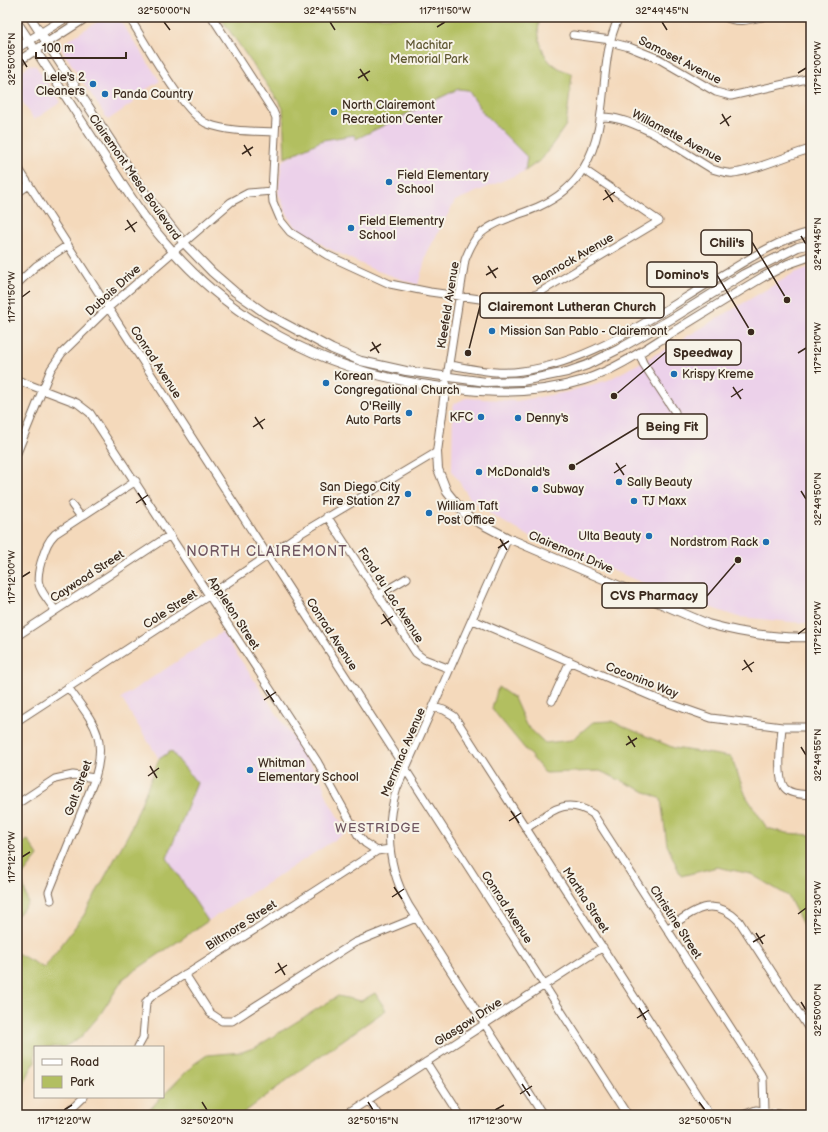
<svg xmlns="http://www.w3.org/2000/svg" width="828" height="1132" font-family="'Balsamiq Sans',sans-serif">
<rect width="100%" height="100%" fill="#f7f3e8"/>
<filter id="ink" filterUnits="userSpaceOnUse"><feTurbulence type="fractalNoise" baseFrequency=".025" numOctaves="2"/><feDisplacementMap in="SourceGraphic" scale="8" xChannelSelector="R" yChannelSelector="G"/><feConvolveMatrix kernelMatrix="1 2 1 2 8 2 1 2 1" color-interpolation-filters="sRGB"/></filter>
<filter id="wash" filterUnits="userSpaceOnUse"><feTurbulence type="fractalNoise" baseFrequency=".012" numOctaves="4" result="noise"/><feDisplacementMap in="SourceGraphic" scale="16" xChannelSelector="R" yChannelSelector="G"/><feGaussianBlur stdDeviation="0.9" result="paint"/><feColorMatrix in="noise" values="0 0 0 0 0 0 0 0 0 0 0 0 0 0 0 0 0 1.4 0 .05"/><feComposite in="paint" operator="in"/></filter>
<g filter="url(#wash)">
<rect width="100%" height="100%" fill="#f4d9bb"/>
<path fill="#ecd1ea" d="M105 17H118L160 81 132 98 134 102 108 120 62 50 65 42Z
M30 65 36 66 61 102 34 120 17 93V74Z
M458 89 468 90 484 114 527 157 525 171 455 201 427 253 418 285 372 269 326 247 295 226 286 212 278 193 282 161 323 140 354 135 357 139Z
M811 267V622L804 623 738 617 660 590 529 536 493 516 469 497 452 471 453 404 466 398 517 401 567 392 608 380 666 349 794 273Z
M222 632 321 780 329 802 347 832 208 921 167 858 196 782 171 751 159 759 121 698Z"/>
<path fill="#b2bf61" stroke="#767440" d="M220 17H540C536 31 540 51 550 62 555 67 566 71 572 75L566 125 542 159 525 171 527 157 484 114 468 90 458 89 356 139 354 135 323 140 285 158 283 108Z
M498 687 514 698 526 725 545 743 572 740 593 722 611 721 674 748 731 757 746 796 767 828 786 833 811 835V940L788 896 751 874 717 867 681 876 667 845 661 799 600 771 545 773 492 709Z
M171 751 197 783 167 858 208 921 124 978 99 1016 80 1038 64 1047H35V1063L33 1064 17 1100V953L44 968 84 915 130 831 159 759Z
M28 840 38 856 21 877 28 903 17 916V846Z
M375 993 386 1010 307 1065 241 1115H144L194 1064 207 1055 242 1052 256 1047 338 996 361 1001Z"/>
</g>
<g filter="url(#ink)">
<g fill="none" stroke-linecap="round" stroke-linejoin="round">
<defs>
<path id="minor" d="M129 17C144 40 185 116 208 124 229 132 253 131 275 132
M212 17 273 111 276 118 272 191 273 202 281 221 290 232 327 255 390 284 430 292 487 300 509 301 537 294 659 221 583 169
M725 17C737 23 749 20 762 17
M573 35 611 40
M610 42 629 47 659 59 716 92 731 96 811 78
M602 117C637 117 681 151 712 169 719 171 726 174 733 173 755 171 787 155 811 149
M17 166 628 1115
M17 193 29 185
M17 284 36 266 68 245
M639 353 643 363 675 412
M450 365C474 369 498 375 522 371 597 362 665 308 729 271 755 255 781 239 811 232
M447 377 465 260C468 252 471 245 476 238 492 221 517 216 538 207 556 199 573 186 583 169 612 122 596 65 619 17
M17 380 77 403 90 413 317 761 358 835 365 843 377 851
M17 453 51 369 62 353 108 308 231 202 248 193 272 191
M72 505 81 517
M327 516 416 653 424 659 450 669
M508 538 397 788C384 829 388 869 409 906L543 1115
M378 595 407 578
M55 610C39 587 33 585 43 556 46 547 48 541 55 534L136 481
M473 620 660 700 711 718 782 727H811
M17 636 170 535
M552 701 570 661
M433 707 444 710 454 716 710 1115
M17 721 210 595 298 535 437 452
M782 727C781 741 775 783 787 790 794 795 803 794 811 795
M17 804 55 779 73 775 95 778
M527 828C551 812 564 796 593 814L763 1078 764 1110
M51 900 49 892 95 778C108 734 92 722 68 687
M668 928C694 911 712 894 739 921L811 1032
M185 974 210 1013 222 1021H232L354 943 416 918
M138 1047 143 1038 146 1002 153 995 377 851 390 849
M426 1062 460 1115
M368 1100 378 1115
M65 1115 84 1097
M345 1115 603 947
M743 1115 756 1110 793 1115"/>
<path id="major" d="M30 17 147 196 183 242 212 272 235 292 265 313 332 349 361 361 406 371 486 382 522 381 567 372 587 365 619 349 673 318 744 274 798 247 811 244
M17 22C49 70 80 119 112 168 128 193 144 218 164 241 230 320 320 368 421 384 477 393 529 397 584 380 612 371 638 354 663 338 696 318 729 297 763 277L788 264 811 256
M17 48 67 17
M17 62 87 17
M446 384 437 452 438 469 447 492 464 513 474 520 508 538 708 624C741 633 776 639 811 637"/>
</defs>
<use href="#minor" stroke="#7c6755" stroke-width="9"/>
<use href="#major" stroke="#7c6755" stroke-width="10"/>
<use href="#minor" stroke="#fff" stroke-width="7"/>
<use href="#major" stroke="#fff" stroke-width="8"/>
</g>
</g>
<path fill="none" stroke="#3b2a1e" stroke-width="1.5" d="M164 22 170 30M330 22 335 30M662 22 667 30M437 27 445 22M22 59 27 67M360 69 368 81M798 73 806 68M358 78 370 71M722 114 729 126M720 124 731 116M244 145 251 156M242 154 253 147M605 190 613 202M603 200 615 192M127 220 135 232M125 230 137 222M801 236 806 244M488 266 496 278M486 275 498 268M22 297 30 291M372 342 379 353M370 351 381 344M798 353 806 348M733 387 741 399M731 397 743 389M255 417 263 429M253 427 265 419M616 463 624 475M614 473 626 465M801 491 806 499M138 493 146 505M136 503 148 495M500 539 507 550M498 548 509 541M22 577 30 572M383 614 391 626M381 624 393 616M798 634 806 628M744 660 752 672M742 670 754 662M266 690 274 702M264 700 276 692M628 736 635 747M626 745 637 738M801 747 806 755M150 766 157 778M148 776 159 768M511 811 519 823M509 821 521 813M22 857 30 852M394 887 402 899M392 897 404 889M798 914 806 908M756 933 763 944M753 942 765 935M278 963 285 975M275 973 287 965M801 1002 806 1010M639 1008 646 1020M637 1018 649 1010M522 1084 530 1096M520 1094 532 1086M202 1102 207 1110M368 1102 373 1110M699 1102 705 1110M64 1110 72 1105M495 1110 504 1105"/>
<g fill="#1f6fb2" stroke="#f7f3e8" stroke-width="1.5">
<circle cx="93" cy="84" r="4"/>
<circle cx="105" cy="94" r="4"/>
<circle cx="334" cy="112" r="4"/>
<circle cx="389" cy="182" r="4"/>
<circle cx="351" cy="228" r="4"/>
<circle cx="492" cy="331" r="4"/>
<circle cx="674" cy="374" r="4"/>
<circle cx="326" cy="383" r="4"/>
<circle cx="409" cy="413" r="4"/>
<circle cx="481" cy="417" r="4"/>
<circle cx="518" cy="418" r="4"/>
<circle cx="479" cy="472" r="4"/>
<circle cx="619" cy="482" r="4"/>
<circle cx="535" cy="489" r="4"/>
<circle cx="408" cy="494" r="4"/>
<circle cx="634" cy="501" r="4"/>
<circle cx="429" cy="513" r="4"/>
<circle cx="649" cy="536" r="4"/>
<circle cx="766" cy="542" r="4"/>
<circle cx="250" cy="770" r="4"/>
</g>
<g text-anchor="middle" stroke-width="4" stroke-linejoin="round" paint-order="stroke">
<g font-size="12" fill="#5f5732" stroke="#f7f3e8">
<text x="429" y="49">Machitar<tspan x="429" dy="14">Memorial Park</tspan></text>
</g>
<g font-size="12" fill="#3b2a1e" stroke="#f7f3e8">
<text transform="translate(680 60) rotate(27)" y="4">Samoset Avenue</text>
<text transform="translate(677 136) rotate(28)" y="4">Willamette Avenue</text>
<text transform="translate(135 177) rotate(55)" y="4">Clairemont Mesa Boulevard</text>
<text transform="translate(573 259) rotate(-30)" y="4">Bannock Avenue</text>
<text transform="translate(113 290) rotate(-42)" y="4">Dubois Drive</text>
<text transform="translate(448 305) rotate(-81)" y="4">Kleefeld Avenue</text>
<text transform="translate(156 362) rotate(57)" y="4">Conrad Avenue</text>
<text transform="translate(571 552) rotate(23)" y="4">Clairemont Drive</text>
<text transform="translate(87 576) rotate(-33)" y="4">Caywood Street</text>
<text transform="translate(391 595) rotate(57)" y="4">Fond du Lac Avenue</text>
<text transform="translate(170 609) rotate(-33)" y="4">Cole Street</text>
<text transform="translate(234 613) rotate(57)" y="4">Appleton Street</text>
<text transform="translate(332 634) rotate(57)" y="4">Conrad Avenue</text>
<text transform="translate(642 680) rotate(22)" y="4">Coconino Way</text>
<text transform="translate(403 752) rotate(-67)" y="4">Merrimac Avenue</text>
<text transform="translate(78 788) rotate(-70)" y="4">Galt Street</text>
<text transform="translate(586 900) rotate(57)" y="4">Martha Street</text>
<text transform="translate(507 907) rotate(57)" y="4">Conrad Avenue</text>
<text transform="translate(676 922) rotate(57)" y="4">Christine Street</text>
<text transform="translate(241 925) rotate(-33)" y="4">Biltmore Street</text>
<text transform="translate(468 1022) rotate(-33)" y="4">Glasgow Drive</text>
</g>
<g font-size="12" fill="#3b2a1e" stroke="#f7f3e8" text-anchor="start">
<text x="85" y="81" text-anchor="end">Lele's 2<tspan x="85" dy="14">Cleaners</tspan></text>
<text x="113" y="98">Panda Country</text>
<text x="342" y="109">North Clairemont<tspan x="342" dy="14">Recreation Center</tspan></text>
<text x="397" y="179">Field Elementary<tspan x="397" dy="14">School</tspan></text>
<text x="359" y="225">Field Elementry<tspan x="359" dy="14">School</tspan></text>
<text x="500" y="335">Mission San Pablo - Clairemont</text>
<text x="682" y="378">Krispy Kreme</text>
<text x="334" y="380">Korean<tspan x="334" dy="14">Congregational Church</tspan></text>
<text x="401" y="410" text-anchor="end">O'Reilly<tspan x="401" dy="14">Auto Parts</tspan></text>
<text x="473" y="421" text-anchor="end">KFC</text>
<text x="526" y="422">Denny's</text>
<text x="487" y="476">McDonald's</text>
<text x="627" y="486">Sally Beauty</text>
<text x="400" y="491" text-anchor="end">San Diego City<tspan x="400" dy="14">Fire Station 27</tspan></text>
<text x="543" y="493">Subway</text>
<text x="642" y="505">TJ Maxx</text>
<text x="437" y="510">William Taft<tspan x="437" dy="14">Post Office</tspan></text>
<text x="641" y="540" text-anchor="end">Ulta Beauty</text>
<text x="758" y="546" text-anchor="end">Nordstrom Rack</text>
<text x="258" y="767">Whitman<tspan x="258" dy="14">Elementary School</tspan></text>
</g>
<g font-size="13" letter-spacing="1" fill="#705660" stroke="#f7f3e8">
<text x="378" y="832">WESTRIDGE</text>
</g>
<g font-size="14" letter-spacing="1" fill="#705660" stroke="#f7f3e8">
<text x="267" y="556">NORTH CLAIREMONT</text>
</g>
</g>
<path fill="none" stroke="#3b2a1e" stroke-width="1.5" d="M787 300L752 242M751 332L717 275M468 353L480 306M614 396L666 352M572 467L638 427M738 560L707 596"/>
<g fill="#3b2a1e" stroke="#f7f3e8" stroke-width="1.5">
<circle cx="787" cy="300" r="4"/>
<circle cx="751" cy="332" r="4"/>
<circle cx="468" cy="353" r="4"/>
<circle cx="614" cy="396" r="4"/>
<circle cx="572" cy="467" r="4"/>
<circle cx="738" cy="560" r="4"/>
</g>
<g fill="#f7f3e8" stroke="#3b2a1e" stroke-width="1.5">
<rect x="701" y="230" width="51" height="25" rx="4"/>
<rect x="647" y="262" width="70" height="25" rx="4"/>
<rect x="480" y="293" width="184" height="25" rx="4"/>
<rect x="666" y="340" width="75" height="25" rx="4"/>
<rect x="638" y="414" width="69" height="25" rx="4"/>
<rect x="602" y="583" width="105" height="25" rx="4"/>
</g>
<g font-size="13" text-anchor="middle" font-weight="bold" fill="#3b2a1e">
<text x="727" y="247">Chili's</text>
<text x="682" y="279">Domino's</text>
<text x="572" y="311">Clairemont Lutheran Church</text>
<text x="703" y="357">Speedway</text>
<text x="672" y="431">Being Fit</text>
<text x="654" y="600">CVS Pharmacy</text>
</g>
<rect width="828" height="1132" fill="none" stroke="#f7f3e8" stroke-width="44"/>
<rect x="34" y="1046" width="130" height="52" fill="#f7f3e8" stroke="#aca397"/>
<rect x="42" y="1059" width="20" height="6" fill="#ffffff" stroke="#aca397"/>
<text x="70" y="1066" font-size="12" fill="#3b2a1e">Road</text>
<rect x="42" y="1076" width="20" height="12" fill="#b2bf61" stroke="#aca397"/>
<text x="70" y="1086" font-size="12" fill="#3b2a1e">Park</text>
<path d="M36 52v6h90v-6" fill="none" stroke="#3b2a1e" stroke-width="2"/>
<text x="42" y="52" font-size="12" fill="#3b2a1e" stroke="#f7f3e8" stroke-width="3" paint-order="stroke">100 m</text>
<rect x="22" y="22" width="784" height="1088" fill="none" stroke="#3b2a1e" stroke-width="1.5"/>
<g font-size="10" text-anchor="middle" fill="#3b2a1e">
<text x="164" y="14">32°50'00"N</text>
<text x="330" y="14">32°49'55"N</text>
<text x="445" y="14">117°11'50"W</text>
<text x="662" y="14">32°49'45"N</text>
<text transform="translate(11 59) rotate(-90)" y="4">32°50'05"N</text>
<text transform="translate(817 68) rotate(-90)" y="4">117°12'00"W</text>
<text transform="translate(817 244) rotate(-90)" y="4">32°49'45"N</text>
<text transform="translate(11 297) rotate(-90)" y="4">117°11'50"W</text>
<text transform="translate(817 348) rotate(-90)" y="4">117°12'10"W</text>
<text transform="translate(817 499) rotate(-90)" y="4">32°49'50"N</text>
<text transform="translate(11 577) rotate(-90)" y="4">117°12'00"W</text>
<text transform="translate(817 628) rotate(-90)" y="4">117°12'20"W</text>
<text transform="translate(817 755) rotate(-90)" y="4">32°49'55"N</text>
<text transform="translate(11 857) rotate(-90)" y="4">117°12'10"W</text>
<text transform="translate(817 908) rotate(-90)" y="4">117°12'30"W</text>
<text transform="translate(817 1010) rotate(-90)" y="4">32°50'00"N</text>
<text x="64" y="1124">117°12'20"W</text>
<text x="207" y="1124">32°50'20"N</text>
<text x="373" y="1124">32°50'15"N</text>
<text x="495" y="1124">117°12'30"W</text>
<text x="705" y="1124">32°50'05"N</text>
</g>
</svg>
